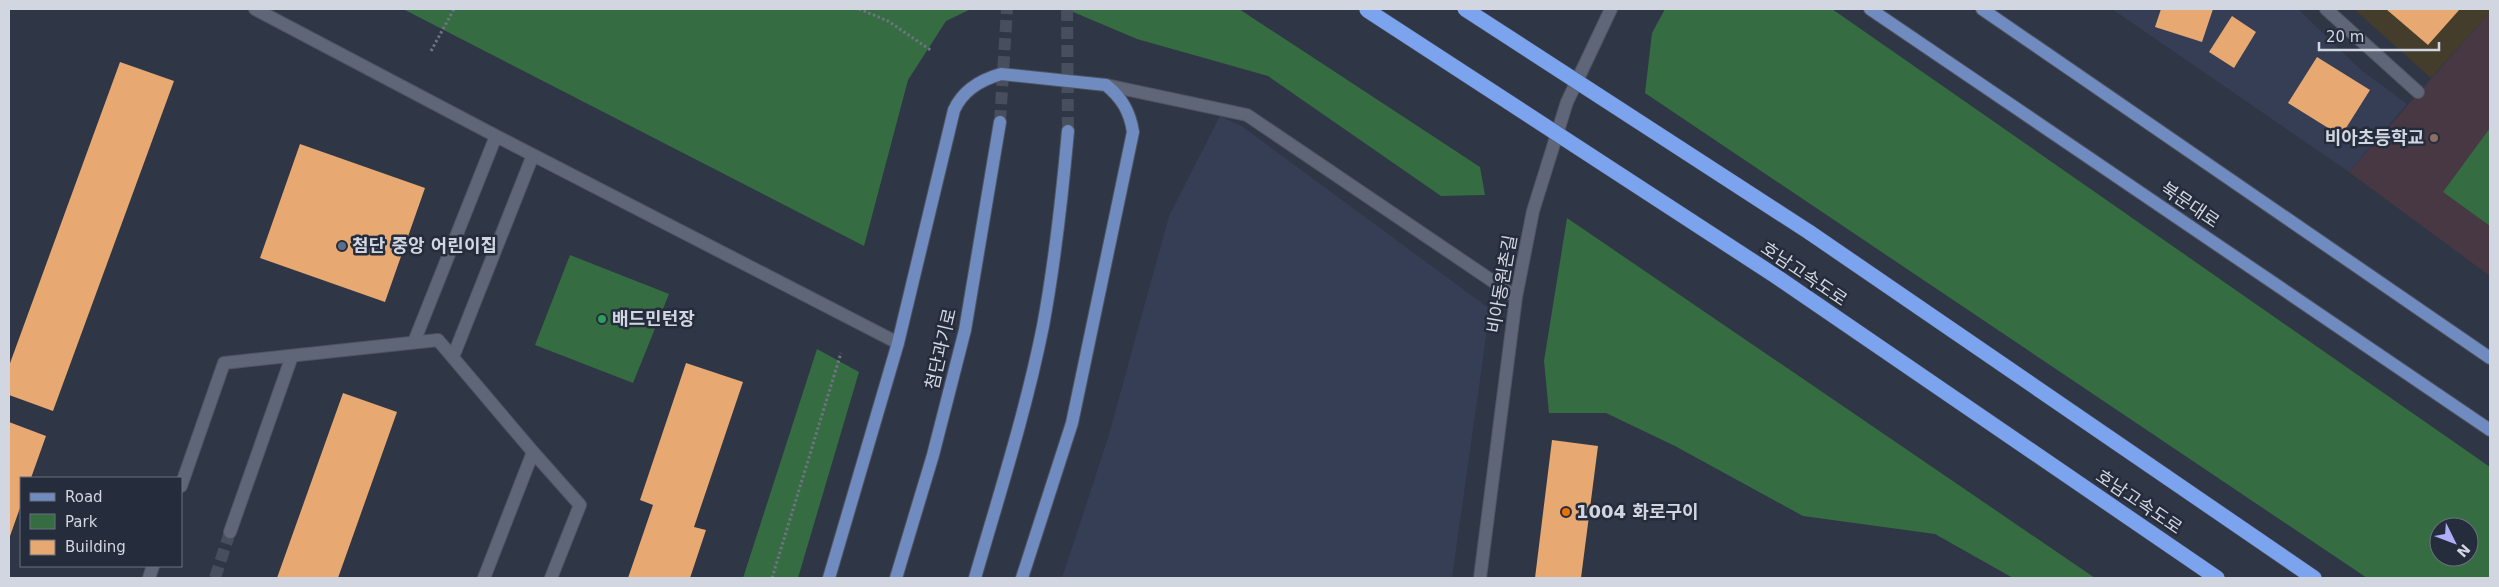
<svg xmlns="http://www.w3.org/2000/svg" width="2499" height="587" font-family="'DejaVu Sans','Noto Sans KR',sans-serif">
<rect width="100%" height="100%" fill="#2f3646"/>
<path fill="#453d2c" d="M2354 9H2490V12L2431 78Z"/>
<path fill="#353e54" d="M2112 9H2298L2361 70 2407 104 2349 172Z
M1220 116 1243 127 1490 309 1452 578H1062L1108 438 1169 216Z"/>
<path fill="#483844" d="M2490 12V276L2349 172Z"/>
<path fill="#356c41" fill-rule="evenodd" d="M403 9H971L946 21 908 80 864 246Z
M1066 9H1239L1480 167 1485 195 1441 196 1268 76 1137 39Z
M1665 9H1832L2490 467V578H2367L1645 93 1652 33ZM2439 527H2469V557H2439Z
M2490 128V226L2443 192Z
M1567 218 2095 578H2013L1935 534 1803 516 1675 446 1606 413H1549L1544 361Z
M570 255 669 294 633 383 535 345Z
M817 349 859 372 798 578H743Z"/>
<path fill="#e7a871" d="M2161 9H2213L2202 42 2155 27Z
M2386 9H2460L2428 45Z
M2232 16 2256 32 2234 68 2209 52Z
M2317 57 2370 90 2341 136 2288 103Z
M120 62 174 81 53 411 9 395V366Z
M300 144 425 188 385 302 260 258Z
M686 363 743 382 694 527 706 530 690 578H628L653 505 640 500Z
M343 393 397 412 338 578H277Z
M9 422 46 436 31 478H21V505L9 539Z
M1552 440 1598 446 1581 578H1535Z"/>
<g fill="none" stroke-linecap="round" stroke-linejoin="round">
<path stroke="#474e5d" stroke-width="12" stroke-dasharray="12 6" stroke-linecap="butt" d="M215 578 230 532"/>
<path stroke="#474e5d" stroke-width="12" stroke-dasharray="12 6" stroke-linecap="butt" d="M1067 9 1068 131
M1000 122 1007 9"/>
<defs>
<path id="minor" d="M255 9 496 136 898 343
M2326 9 2418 92
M1106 85 1247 115 1516 297
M414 342 496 136
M453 357 533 155
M533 452 580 505 551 578
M181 486 224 363 438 340 533 452 484 578
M230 532 292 356
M149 578 153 566
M1480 578 1516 297 1533 211 1567 102 1611 9"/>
<path id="major" d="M1870 9 2490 430
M1982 9 2490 358
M829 578 898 343 954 110C963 90 980 80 1001 74L1106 85C1122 98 1130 112 1133 132L1072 423 1022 578
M896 578 933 455 965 330 1000 122
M975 578C999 495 1026 411 1043 326 1055 262 1062 197 1068 131"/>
<path id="highway" d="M1809 232 2314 578
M1777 277 2217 578"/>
</defs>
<use href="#minor" stroke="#4f5462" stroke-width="14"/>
<use href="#major" stroke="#4f5462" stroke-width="14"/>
<use href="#highway" stroke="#4f5462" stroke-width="16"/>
<path stroke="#6d7381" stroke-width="3" stroke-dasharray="2.5 2.5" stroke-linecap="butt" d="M859 9 888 21 932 51
M431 51 454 9
M772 578 841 353"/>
<use href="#minor" stroke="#5e6678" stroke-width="12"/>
<use href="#major" stroke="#6f8bbf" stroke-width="12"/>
<use href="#highway" stroke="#7ba3ee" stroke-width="15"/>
<defs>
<path id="highway-bridge" d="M1465 9 1809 232
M1367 10 1777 277"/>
</defs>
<use href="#highway-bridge" stroke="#4f5462" stroke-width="16" stroke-linecap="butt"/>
<use href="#highway-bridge" stroke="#7ba3ee" stroke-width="15"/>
</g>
<circle fill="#8d6e63" stroke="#252c3c" stroke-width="2" cx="2434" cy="138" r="5"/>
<circle fill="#5c6f8a" stroke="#252c3c" stroke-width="2" cx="342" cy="246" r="5"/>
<circle fill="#2e9e5b" stroke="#252c3c" stroke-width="2" cx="602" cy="319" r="5"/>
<circle fill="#e8710a" stroke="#252c3c" stroke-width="2" cx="1566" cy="512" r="5"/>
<g text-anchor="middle" stroke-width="5" stroke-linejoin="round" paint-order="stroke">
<g font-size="18" font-weight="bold" fill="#d1d6e1" stroke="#252c3c" text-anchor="start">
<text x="2424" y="144" text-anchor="end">비아초등학교</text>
<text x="352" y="252">첨단 중앙 어린이집</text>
<text x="612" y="325">배드민턴장</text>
<text x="1576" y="518">1004 화로구이</text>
</g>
<g font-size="18" fill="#d1d6e1" stroke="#252c3c">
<text transform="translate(2190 205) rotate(34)" y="6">북문대로</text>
<text transform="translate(1804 274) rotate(34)" y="6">호남고속도로</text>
<text transform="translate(1502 284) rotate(-80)" y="6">비아동원촌길</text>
<text transform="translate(941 349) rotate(-77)" y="6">첨단과기로</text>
<text transform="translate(2139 502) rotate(34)" y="6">호남고속도로</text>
</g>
</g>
<rect width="2499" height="587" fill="none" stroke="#d1d6e1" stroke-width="20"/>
<rect x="20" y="477" width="162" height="90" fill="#252c3c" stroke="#6a707e"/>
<rect x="30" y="493" width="25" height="8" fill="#6f8bbf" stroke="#6a707e"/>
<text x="65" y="502" font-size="15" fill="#d1d6e1">Road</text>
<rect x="30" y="514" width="25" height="15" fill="#356c41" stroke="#6a707e"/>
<text x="65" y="527" font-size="15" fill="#d1d6e1">Park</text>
<rect x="30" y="540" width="25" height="15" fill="#e7a871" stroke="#6a707e"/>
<text x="65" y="552" font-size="15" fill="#d1d6e1">Building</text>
<g transform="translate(2454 542) rotate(132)"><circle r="24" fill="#252c3c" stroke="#6a707e"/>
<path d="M0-4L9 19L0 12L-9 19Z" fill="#b0aefa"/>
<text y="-8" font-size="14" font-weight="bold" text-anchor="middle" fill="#d1d6e1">N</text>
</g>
<path d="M2319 42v8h120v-8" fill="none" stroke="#d1d6e1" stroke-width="2.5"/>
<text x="2326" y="42" font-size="15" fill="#d1d6e1" stroke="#252c3c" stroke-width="4" paint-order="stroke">20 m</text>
</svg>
